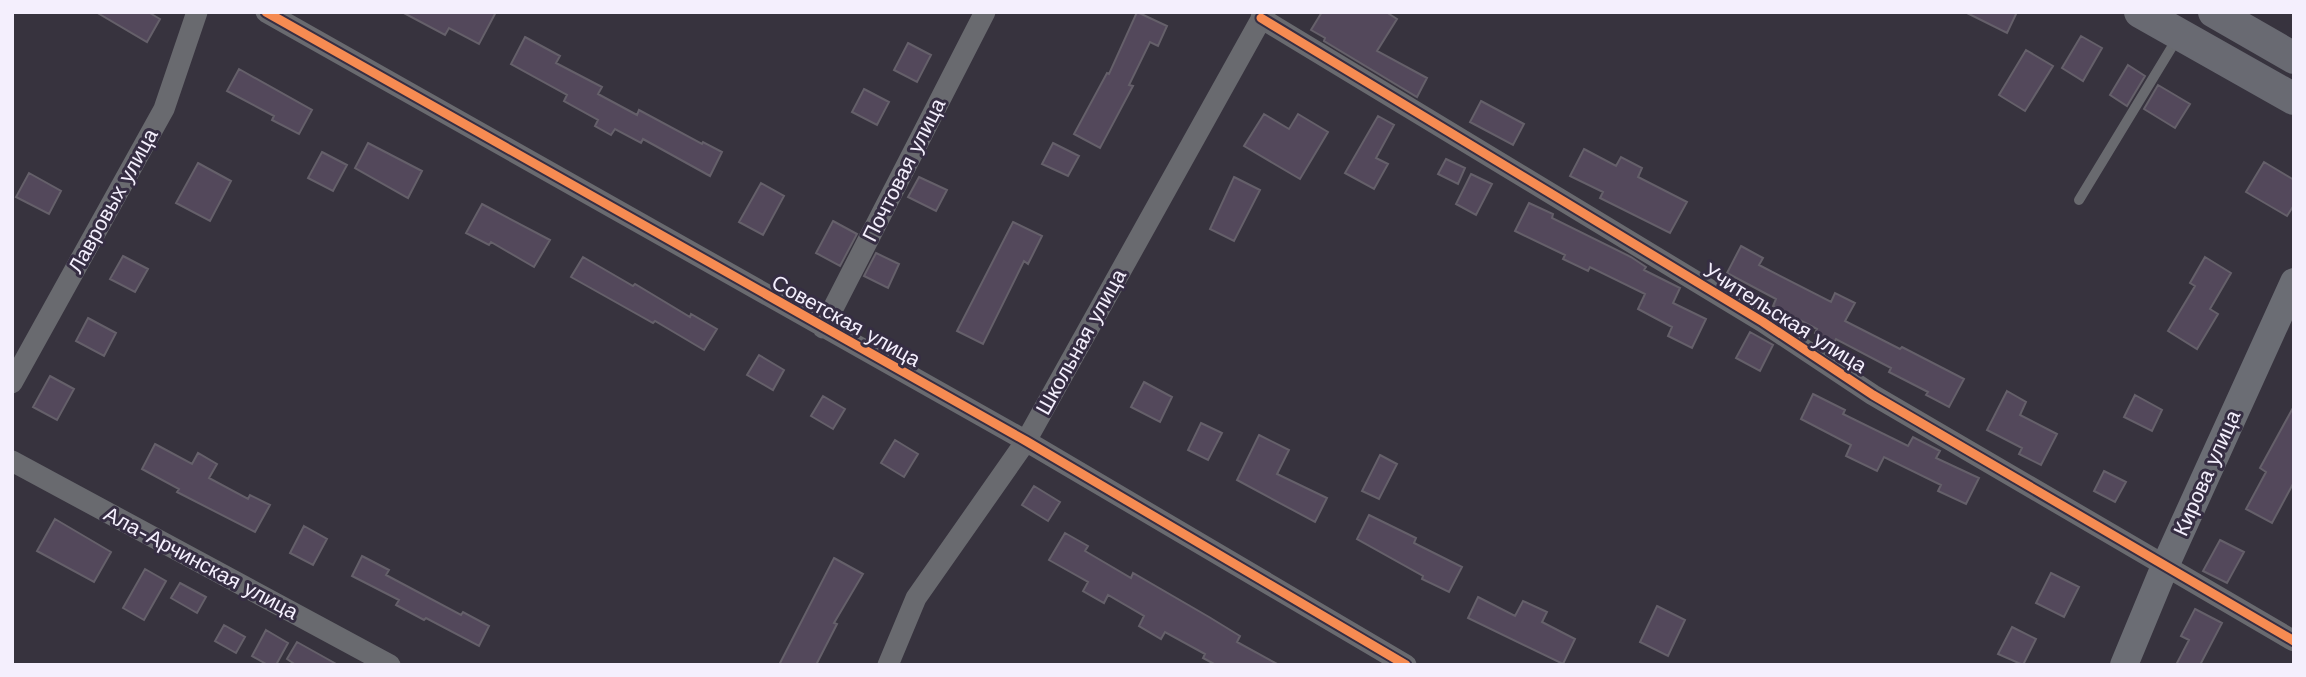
<svg xmlns="http://www.w3.org/2000/svg" width="2306" height="677" font-family="'Work Sans',sans-serif">
<rect width="100%" height="100%" fill="#37333e"/>
<path fill="#53485b" stroke="#65606a" stroke-width="2" d="M96 12H148L160 19 147 42Z
M402 12H496L479 44 449 28 445 35Z
M1137 12 1167 26 1158 46 1150 42 1129 85 1133 86 1100 148 1074 134 1107 73 1109 74Z
M1322 12H1386L1397 19 1377 51 1427 78 1417 97 1324 41 1325 38 1311 30Z
M1965 12H2017L2007 33Z
M2081 36 2102 48 2083 81 2062 68Z
M525 37 560 56 556 63 602 87 598 94 637 115 639 110 702 144 703 142 722 152 710 176 643 139 641 143 615 129 611 135 595 126 598 120 564 101 567 95 511 64Z
M908 43 931 55 917 82 894 70Z
M2026 50 2053 66 2025 111 1999 95Z
M2128 65 2145 76 2127 106 2110 95Z
M239 69 312 110 299 134 272 120 274 116 227 91Z
M2158 85 2190 104 2175 128 2144 109Z
M864 89 889 102 877 125 852 112Z
M1481 101 1524 124 1513 145 1470 122Z
M1264 114 1289 129 1298 114 1328 132 1300 179 1244 146Z
M1378 116 1394 125 1376 158 1388 164 1374 189 1345 173Z
M368 143 422 171 408 198 355 168Z
M1053 143 1079 156 1068 176 1042 164Z
M1584 149 1616 166 1621 157 1642 168 1638 177 1687 202 1670 233 1600 198 1603 192 1570 176Z
M322 152 347 165 333 191 308 178Z
M1446 159 1465 168 1458 184 1438 174Z
M2264 162 2294 180V205L2287 216 2246 192Z
M198 163 231 181 210 221 176 203Z
M29 173 61 191 49 214 16 197Z
M1471 174 1492 184 1476 215 1456 204Z
M919 177 947 190 936 211 908 197Z
M1234 177 1260 190 1234 241 1210 229Z
M761 183 784 196 763 235 739 222Z
M1529 203 1553 214 1552 218 1631 257 1646 267 1644 270 1680 288 1673 303 1706 319 1692 348 1668 336 1672 327 1638 309 1645 294 1590 267 1588 271 1563 259 1565 255 1515 231Z
M482 204 550 240 534 267 491 242 489 245 466 233Z
M833 221 857 234 840 266 816 253Z
M1013 222 1042 236 1028 264 1024 261 983 344 957 331Z
M1741 246 1763 258 1759 265 1831 302 1835 293 1855 303 1845 321 1900 349 1902 347 1964 379 1949 407 1926 395 1928 392 1889 372 1891 368 1836 339 1834 343 1815 333 1817 329 1773 306 1776 299 1727 273Z
M876 253 899 264 888 288 864 276Z
M123 256 148 269 135 292 110 279Z
M583 257 633 286 635 284 690 317 691 314 717 329 704 350 655 321 653 323 571 277Z
M2205 257 2231 273 2210 309 2218 314 2197 349 2168 331 2195 286 2190 283Z
M88 318 116 333 104 356 76 341Z
M1750 332 1773 345 1760 371 1736 358Z
M759 355 784 370 773 390 747 375Z
M50 376 74 389 57 420 33 407Z
M1144 382 1172 397 1160 422 1131 407Z
M2007 391 2026 402 2020 415 2057 434 2041 465 2019 454 2022 448 1987 430Z
M1813 394 1845 410 1843 414 1908 446 1913 437 1940 451 1936 458 1979 478 1966 504 1938 491 1941 485 1884 457 1877 471 1846 456 1851 445 1801 419Z
M2135 395 2162 410 2152 431 2124 417Z
M823 396 845 409 833 429 811 416Z
M2294 406V482L2272 523 2246 509 2266 472 2260 468Z
M1201 423 1222 433 1208 460 1188 450Z
M1259 435 1289 450 1277 474 1327 498 1315 522 1237 480Z
M895 440 918 454 904 477 881 463Z
M155 444 192 464 198 453 217 464 209 478 248 499 250 495 270 505 255 532 177 492 179 489 142 469Z
M1380 455 1397 464 1379 499 1362 491Z
M2104 471 2126 482 2115 502 2094 491Z
M1034 486 1060 502 1048 521 1022 505Z
M1369 515 1416 538 1414 543 1462 567 1449 592 1422 579 1423 576 1357 539Z
M55 519 111 552 94 582 37 551Z
M304 526 327 539 313 565 290 553Z
M1065 533 1088 546 1085 551 1131 578 1133 573 1209 617 1240 636 1237 642 1279 665H1216L1203 658 1205 654 1165 632 1161 639 1139 626 1144 616 1108 595 1104 603 1083 591 1088 582 1049 560Z
M2220 540 2244 552 2227 583 2203 571Z
M362 556 389 570 386 575 461 615 463 612 489 626 479 646 426 618 424 620 396 605 399 600 352 576Z
M834 558 863 574 834 623 837 624 816 665H779Z
M145 569 166 581 144 620 123 608Z
M2051 573 2079 587 2064 617 2036 603Z
M180 583 206 597 197 613 171 598Z
M1478 597 1515 616 1523 601 1547 612 1542 622 1575 639 1563 664 1468 618Z
M1657 606 1685 620 1668 656 1640 642Z
M2195 609 2222 623 2200 665H2176L2189 640 2181 636Z
M224 625 245 637 236 653 215 641Z
M2012 627 2036 639 2023 665 1998 654Z
M266 630 288 643 276 665H268L252 656Z
M297 642 338 665H296L287 659Z"/>
<g fill="none" stroke-linecap="round" stroke-linejoin="round">
<path stroke="#696a6f" stroke-width="10" d="M2079 200 2178 37"/>
<path stroke="#696a6f" stroke-width="21" d="M266 12 1026 441 1406 665
M1261 18 1763 322 1873 395 2294 641
M823 328 985 12
M12 383 164 109 197 12
M12 461 390 665
M888 665 916 598 1026 441 1265 12"/>
<path stroke="#6b6d74" stroke-width="28" d="M2124 665 2165 566 2294 282"/>
<path stroke="#696a72" stroke-width="32" d="M2140 12 2294 99
M2214 12 2294 58"/>
<defs>
<path id="cycleway" d="M266 12 1026 441 1406 665
M1261 18 1763 322 1873 395 2294 641"/>
</defs>
<use href="#cycleway" stroke="#362e43" stroke-width="13"/>
<use href="#cycleway" stroke="#f68b52" stroke-width="9"/>
</g>
<g text-anchor="middle" stroke-width="6" stroke-linejoin="round" paint-order="stroke">
<g font-size="21" fill="#f4effd" stroke="#362e43">
<text transform="translate(904 170) rotate(-63)" y="7">Почтовая улица</text>
<text transform="translate(113 201) rotate(-61)" y="7">Лавровых улица</text>
<text transform="translate(1785 318) rotate(32)" y="7">Учительская улица</text>
<text transform="translate(846 321) rotate(29)" y="7">Советская улица</text>
<text transform="translate(1081 342) rotate(-61)" y="7">Школьная улица</text>
<text transform="translate(2207 473) rotate(-66)" y="7">Кирова улица</text>
<text transform="translate(201 563) rotate(28)" y="7">Ала-Арчинская улица</text>
</g>
</g>
<rect width="2306" height="677" fill="none" stroke="#f4effd" stroke-width="28"/>
</svg>
